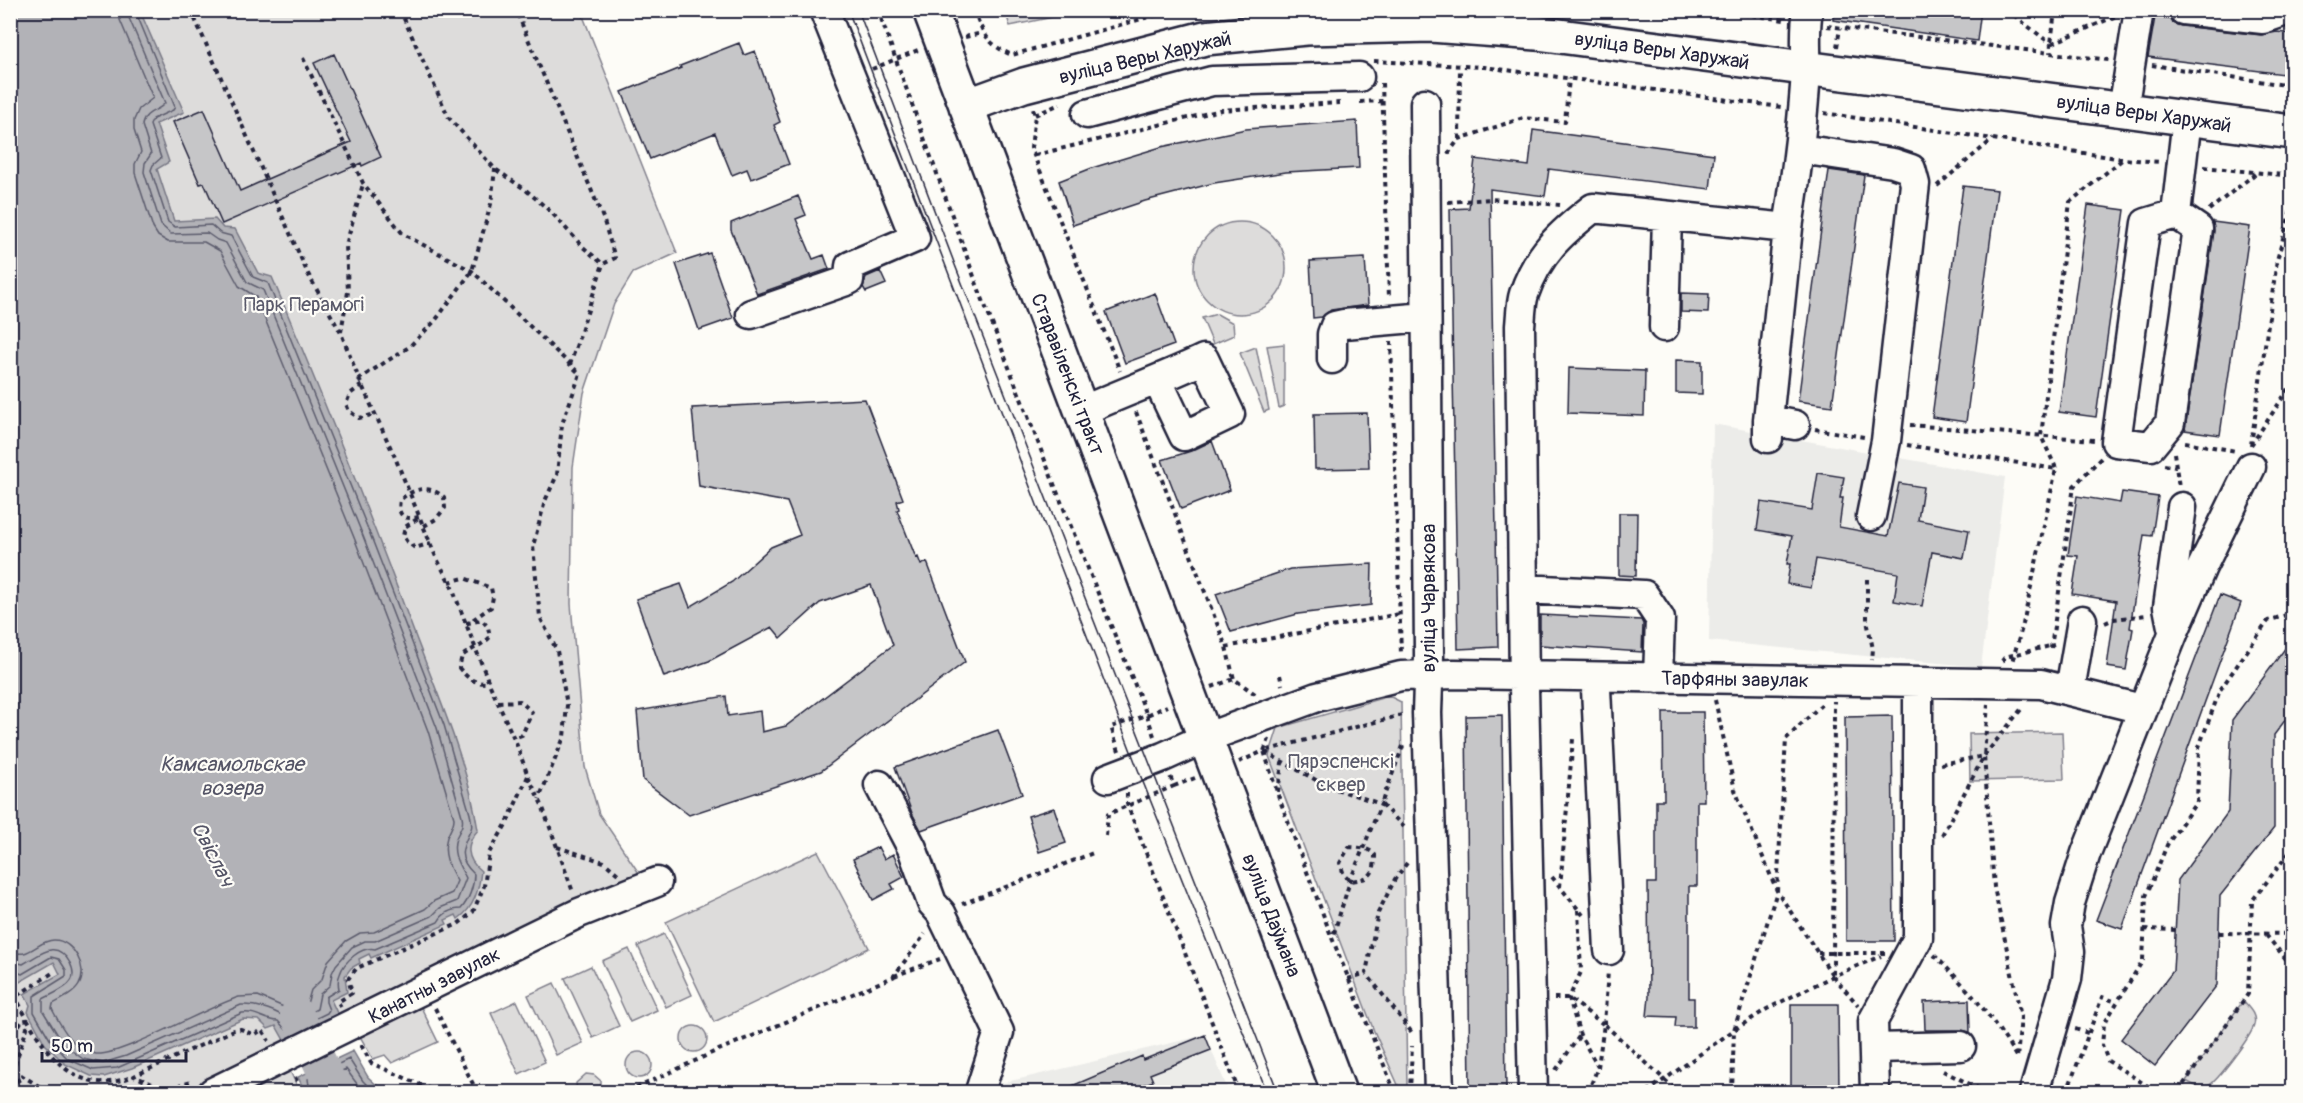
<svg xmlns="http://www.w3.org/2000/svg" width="2303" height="1103" font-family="Pangolin,sans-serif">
<rect width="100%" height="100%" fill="#fdfcf7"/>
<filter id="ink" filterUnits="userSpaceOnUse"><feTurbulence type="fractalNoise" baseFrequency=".0167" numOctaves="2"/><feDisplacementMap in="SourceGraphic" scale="12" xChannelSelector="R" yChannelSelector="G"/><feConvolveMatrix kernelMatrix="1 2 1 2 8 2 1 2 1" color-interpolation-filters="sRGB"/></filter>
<g filter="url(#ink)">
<path fill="#ecece9" d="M1713 424 2005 477 1981 667 1709 641Z
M1205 1035 1229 1092H983L981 1088Z"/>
<path fill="#dddcdb" stroke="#807f8b" stroke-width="1.5" d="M10 11H581L677 253 633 273 614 304 584 393 573 467 571 604 585 767 599 814 645 882 213 1092H11Z
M1005 11H1082L1010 26Z
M1194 268a46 46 0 1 1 92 0a46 46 0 1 1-92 0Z
M1217 314 1233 323 1234 335 1213 344 1202 318Z
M1284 344V406L1279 408 1267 346Z
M1256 347 1269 410 1264 412 1240 353Z
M1389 696 1401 702 1407 1088 1399 1087 1374 1031 1269 756 1278 728Z
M2062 732 2064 779 1970 781 1969 734Z
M818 851 869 948 714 1022 666 922Z
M664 934 692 995 666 1007 638 946Z
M629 949 657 1010 630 1022 602 961Z
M591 966 619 1026 593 1038 565 978Z
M554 983 583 1043 556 1055 528 995Z
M418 1001 438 1042 392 1063 385 1055 373 1059 357 1031Z
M517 1001 545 1062 519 1074 491 1013Z
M2243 1001C2249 1008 2257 1015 2254 1025 2252 1035 2217 1082 2208 1086 2200 1089 2193 1085 2186 1081Z
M681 1039a13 13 0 1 1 26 0a13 13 0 1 1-26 0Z
M626 1065a13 13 0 1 1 26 0a13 13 0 1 1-26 0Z
M288 1067 300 1092H236Z
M586 1074 594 1075 601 1081V1092H577L576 1083Z"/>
<path fill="#b2b2b7" stroke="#787885" stroke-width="1.5" d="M10 11H140L184 112 156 124 169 162 157 169 174 221 215 219 223 228 235 229 258 273 272 277C321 393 368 509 412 627 437 694 467 759 478 830 465 844 466 859 481 871 479 890 474 908 458 919L456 915 445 920 447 924 371 958 369 954 359 959 360 963 351 968 345 976 347 992 331 1000 338 1015 284 1040 276 1026 268 1029 259 1020 243 1019 132 1068 104 1077 91 1076 65 1064 45 1044 28 1012 30 1005 24 994 60 974 54 962 18 983 11 971Z
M353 1051 368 1077 384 1092H305L298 1077Z"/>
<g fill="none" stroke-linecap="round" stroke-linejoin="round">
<path stroke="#5c5c6d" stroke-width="1.5" d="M10 952C15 952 20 954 24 953 35 950 42 940 54 940 73 940 89 968 79 985 74 994 62 999 53 1004L52 1009C62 1028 73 1050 96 1054 120 1057 209 1006 239 997L258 996 293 1011 307 1004 311 990 322 979 328 961 346 941 360 933 374 932 425 909 434 901 452 893 457 881C449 867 442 854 447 837 450 830 454 825 454 818L428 731 355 540 256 297 239 286 220 251 204 242H168L158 236 153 228 135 173V164L141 152 134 130V120L139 109 153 98 120 20 119 10
M10 961 23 964C41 954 56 938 70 963 73 969 75 975 71 981 66 989 52 994 43 999V1011L64 1045 83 1059 103 1063 126 1056 241 1005C257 1004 279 1011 291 1022L317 1009 320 994 330 985 332 973 336 965 352 947 365 941H375L432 916 440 908 457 901 466 878C459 865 451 854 456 838 460 829 464 826 462 816L437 728 363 536 263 290 247 282 226 243 217 240 207 233 171 234 161 225 144 172 145 163 151 154 142 125C145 110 158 112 165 103L129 18 128 10
M10 969 22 974 51 957 59 959 66 970V976L34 996V1012L51 1041 68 1059 93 1070 117 1068 242 1013C258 1011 264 1021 278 1021L288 1032 327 1013 329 1010 326 1002V997L339 989C338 984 338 978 340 974 344 961 362 946 375 949L438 922C443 913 451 909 461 909 469 900 474 886 474 874 456 857 462 848 471 829 473 825 471 819 470 814L444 725 370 534 268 283 253 277 231 236 220 233 211 225 175 227 168 222 151 170 153 165 161 158 150 125 153 119 173 110 175 107 135 10
M310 1092 308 1079 349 1059 363 1081 374 1092
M318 1092V1082L346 1069 363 1092"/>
<path stroke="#b2b2b7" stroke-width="34" d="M297 1015 334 1092"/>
</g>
<path fill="#c6c6c8" stroke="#22223b" stroke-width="1.5" d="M1833 10H1981L1977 41 1833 20Z
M2155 17 2169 18 2174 24 2181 26 2261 35 2277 32 2292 34V75L2148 57Z
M739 43 744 55 755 51 780 122 774 125 789 164 751 179 747 169 732 175 715 133 650 159 622 92 681 68 680 66Z
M334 54 381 157 362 166 361 163 222 224 204 183 200 184 173 122 204 109 240 191 351 142 314 63Z
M1357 121 1359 168 1286 172 1214 183 1145 201 1073 225 1059 181 1092 168 1161 147 1246 129Z
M1533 130 1714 154 1710 189 1549 169 1545 196 1490 189 1498 647 1458 649 1450 209 1469 208 1475 159 1529 166Z
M1829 170 1864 175 1832 406 1798 401Z
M1963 186 1997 190 1966 422 1932 417Z
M798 196 806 215 796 219 813 259 824 255 829 269 757 294 731 230V223Z
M2088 205 2125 210 2096 417 2059 412Z
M2213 222 2250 227 2220 435 2185 430 2214 231Z
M710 253 733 318 699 330 676 264Z
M1365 258 1368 305 1331 310 1322 317 1313 318 1310 261Z
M880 271 886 284 866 292 863 287 866 277Z
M1155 293 1174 345 1125 363 1106 312Z
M1681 293 1709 294 1708 313 1681 312Z
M1676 360 1702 361V394L1676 393Z
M1569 368 1645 371 1644 416 1568 413Z
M865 399 903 499 897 501 899 509 897 510 916 558 918 557 921 565 927 562 965 662 821 771 689 815 643 780 637 711 726 696 728 716 760 711 762 732 786 726 893 645 871 585 820 603 781 638 772 627 709 661 664 677 636 599 681 584 690 607 732 582 771 547 800 535 787 502 699 486 692 408Z
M1367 413 1369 468 1315 469 1314 414Z
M1212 441 1230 490 1181 509 1162 460 1191 451Z
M1818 473 1844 477 1840 498H1843L1839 527 1888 536 1899 483 1923 487 1918 520 1969 530 1964 558 1932 552 1922 606 1894 601 1898 573 1816 559 1811 588 1787 584 1790 564H1787L1792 536 1757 530 1761 502 1812 510Z
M2122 492 2158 497 2152 536 2144 535 2130 628 2133 629 2126 670 2107 667 2116 601 2072 594 2078 556 2068 555 2077 496 2120 503Z
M1619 513H1637L1636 576 1619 575Z
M1372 564 1371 605 1298 614 1231 632 1216 594 1290 569Z
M2220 595 2241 603 2122 929 2096 920Z
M1540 615 1641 620 1643 624 1642 652 1540 645Z
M2292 639V711L2274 735V828L2220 896 2217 985 2155 1066 2121 1039 2173 971 2178 880 2228 812 2232 720Z
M1663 712H1703L1704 801H1697V886H1689V998H1694V1027H1675L1676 1017 1647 1016 1649 997 1648 883H1656V800H1664Z
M1502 715 1506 1092H1470L1466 716Z
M1892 716 1894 941H1846L1845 717Z
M998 730 1022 794 921 830 912 813 895 767Z
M1054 808 1066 843 1039 852 1028 816Z
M878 847 884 859 893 854 904 877 891 884 894 889 873 900 853 859Z
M1969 1000 1970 1032 1961 1030H1925L1924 1002Z
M1791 1004H1838L1839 1092H1791Z
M1205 1035 1211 1050 1150 1074 1153 1081 1126 1092H1058L1142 1056 1143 1060Z"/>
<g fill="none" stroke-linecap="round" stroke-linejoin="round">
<defs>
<path id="minor" d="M2183 10 2263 19 2289 10
M1425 103 1429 656 1427 713 1439 1092
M2123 110 2139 10
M1087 114 1212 81 1359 77
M1800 149 1893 163 1911 169 1915 184 1886 441 1871 516
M2176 214 2198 229 2170 423 2151 446 2116 442 2146 223Z
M2176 214 2187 118
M751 314 849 280 850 266 915 238 824 10
M1664 327 1667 216
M1332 359V334L1335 326 1344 324 1426 317
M1082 411C1122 393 1164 378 1204 359L1230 414 1184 436 1158 381
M1768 420 1788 228
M1768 438V420L1795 425
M1523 589 1644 595 1660 619 1658 678
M2172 627 2168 607 2182 507
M1598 678 1596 689 1609 950
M2070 690 2082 620
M1108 778 1163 757 1205 738 1317 697 1401 676 1454 674 2041 684 2142 709
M879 785 912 848 932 903 941 913 999 1032 981 1088 983 1092
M1874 1048 1961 1046
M213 1092 579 913 657 882
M1533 1092 1524 687 1520 326C1521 316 1521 303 1524 294 1538 253 1561 233 1593 208L1788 228C1796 176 1803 124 1806 71 1807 51 1804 31 1808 10
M1875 1092 1873 1021 1918 938V682
M2034 1092 2067 979 2070 952 2066 926 2070 903 2086 853 2173 634 2202 567 2251 467"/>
<path id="major" d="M930 10 1339 1092
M966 106 1024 85 1205 38 1306 28 1431 25 1537 33 2292 132"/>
</defs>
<use href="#minor" stroke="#22223b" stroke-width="33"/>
<use href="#major" stroke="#22223b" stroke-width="38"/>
<path stroke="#22223b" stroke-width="4" stroke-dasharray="4.5 4.5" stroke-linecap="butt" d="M191 10 308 274 341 333 359 379 409 347 435 321 472 271 491 204 495 169
M400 10 449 118 495 169 526 190 551 212 583 247 603 264 615 258 603 218 516 10
M878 10 976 282 1056 489 1147 715 1167 706
M974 10C983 34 988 45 1012 55L1174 10
M1717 10 1784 20
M2007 10 2051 44 2050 53
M2055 10 2051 44 2116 16
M1827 26 2109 60
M965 37 982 33
M1837 47 1840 28
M303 58 363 183 403 234 472 271 580 374 562 424 557 475 545 501 533 546 540 617 557 651 567 705 564 737 539 799
M1374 61 1484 67 1781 107
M2152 65 2292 86
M872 69 918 50
M1382 83 1389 298
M1360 102 1383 101
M1033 109 1035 115 1031 148 1120 371
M1824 113 2123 159 2161 162
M1035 115 1060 104
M1459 139 1460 67
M1448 154 1459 139 1523 118 1565 122 1569 78
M1035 155 1221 110 1340 103
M2204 167 2292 176
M1937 186 1993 139
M1448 202 1491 199 1560 205
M2209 210 2255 174
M341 332 348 292 346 245 363 184
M1391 341 1401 654
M570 365 603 264
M359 379 394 455 436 557 451 585 489 683 516 743 528 776 542 805 573 892
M362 385 350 394 346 404 349 411 359 418 376 414
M1136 412 1226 647 1234 679 1258 696
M1910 425 2094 440
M1815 429 1864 437
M2185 442 2236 451
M1907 445 2056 469 2023 624 2012 662
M2251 445 2277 260 2292 206
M2251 445 2292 384
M2174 453 2179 487
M2164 465 2176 467
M2056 468 2041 436 2070 202 2123 159
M424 526 436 519 445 508 444 497C429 485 415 487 400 500 397 517 404 520 420 517L405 527 403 536 407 542 415 548 431 543
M1867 579V621L1873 649 1872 660
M449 582 464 578 491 588 493 597 491 607 468 623 482 620 488 627 490 637C483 645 471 649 462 656L459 668C469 680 474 683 489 683
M2105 623 2114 619 2147 615
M1226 647 1399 614
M2051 648 2074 486 2101 458
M2002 661 2005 657 2054 645
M1280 675 1282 685
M1212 687 1234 679
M1715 700 1735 790 1777 891 1833 976 1834 701
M498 702 520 701 532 712 522 735 514 738
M1988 704 1984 756 1994 887 2021 1017 2017 1058
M1403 746 1381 804 1406 829
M1119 751 1111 727 1147 715 1154 736
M1265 752 1327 786 1381 804 1350 881 1333 936
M1239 762 1264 751 1269 739
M1941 764 1984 756
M1174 786 1195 778
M1278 792 1282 763
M1127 793V804L1239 1092
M1942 835 1984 756 2023 707
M1106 836 1108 814 1174 786 1170 776
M557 847 604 862 618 874
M1349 847C1358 848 1369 847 1375 855 1375 876 1369 879 1350 881L1344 875 1340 863Z
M1407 863 1395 879 1378 913 1366 973 1413 1034
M1552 877 1583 915
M1560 887 1573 739
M962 904 1093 853
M1578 910 1581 972 1569 998 1580 1035 1598 1067
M2144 929 2175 930
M2219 933 2292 934
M2266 935 2290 964
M1818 953H1885
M1934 955C1967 987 1994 1019 2017 1058
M894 976 940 959
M1833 976 1858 1005
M1348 979 1366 973
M10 987C37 1036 64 1103 134 1076
M1554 998H1569L1603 1024
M10 1000 54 972
M341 1007 338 1002 352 993 348 979 357 968 458 924 473 912 484 886 489 853 507 823 528 776
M435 1008 477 1092
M10 1018 27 1028
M1604 1024 1608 971
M2075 1029 2088 1033
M361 1045 371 1063 437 1092
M10 1069 13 1070 27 1028 26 1018
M13 1070 42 1088 54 1092
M13 1070 24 1092
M1556 1070 1580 1035
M1943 1071 1986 1092
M295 1077 302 1092
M160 1092 194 1081
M164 1092 166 1090 134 1076 234 1030 241 1029 254 1035 262 1030 269 1041
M628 1092 714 1052 893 977 925 934
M1395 1092 1332 938 1278 795 1264 751 1402 715
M1410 1092 1412 1046
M1593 1092 1590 1087 1598 1067 1604 1024 1678 1092
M1647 1092 1734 1030 1767 1009 1833 976 1881 956
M1732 1092 1734 1030 1777 891 1786 739 1823 703
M2067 1092 2102 997 2117 1002
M2157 1092 2108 1061 2102 1045 2104 1024 2143 960 2146 896 2167 845 2197 801 2199 747 2220 690 2268 621 2292 613
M2178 1092 2248 994 2252 901 2292 849"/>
<use href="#minor" stroke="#fdfcf7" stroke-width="28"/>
<use href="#major" stroke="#fdfcf7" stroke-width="33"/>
<path stroke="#22223b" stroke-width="1.5" d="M848 10 1137 767 1267 1092
M858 10 955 265 1278 1092"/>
</g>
</g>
<g text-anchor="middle" stroke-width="4.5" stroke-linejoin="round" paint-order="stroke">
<g font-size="20" fill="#22223b" stroke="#fdfcf7">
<text transform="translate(1662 50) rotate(8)" y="7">вуліца Веры Харужай</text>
<text transform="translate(1145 57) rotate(-13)" y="7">вуліца Веры Харужай</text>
<text transform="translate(2144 113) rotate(8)" y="7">вуліца Веры Харужай</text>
<text transform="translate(1068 374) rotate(69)" y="7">Старавіленскі тракт</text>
<text transform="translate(1428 598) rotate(-90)" y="7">вуліца Чарвякова</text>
<text transform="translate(1735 679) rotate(1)" y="7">Тарфяны завулак</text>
<text transform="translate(1272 915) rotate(69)" y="7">вуліца Даўмана</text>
<text transform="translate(434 985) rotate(-27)" y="7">Канатны завулак</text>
</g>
<g font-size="20" fill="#5a5a6b" stroke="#fdfcf7">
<text x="304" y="311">Парк Перамогі</text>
<text x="1341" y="768">Пярэспенскі<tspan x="1341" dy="23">сквер</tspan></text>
</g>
<g font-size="21" font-style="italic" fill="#545466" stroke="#fdfcf7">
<text x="232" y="771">Камсамольскае<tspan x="232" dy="24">возера</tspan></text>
<text transform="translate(213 854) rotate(63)" y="7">Свіслач</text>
</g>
</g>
<rect width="2303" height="1103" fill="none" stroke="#fdfcf7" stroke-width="36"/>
<rect x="18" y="18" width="2267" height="1067" fill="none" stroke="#22223b" stroke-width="2" filter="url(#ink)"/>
<path d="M42 1052v9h144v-9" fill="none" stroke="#22223b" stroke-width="3"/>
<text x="51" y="1052" font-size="18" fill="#22223b" stroke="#fdfcf7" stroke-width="4.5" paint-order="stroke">50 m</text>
</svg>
